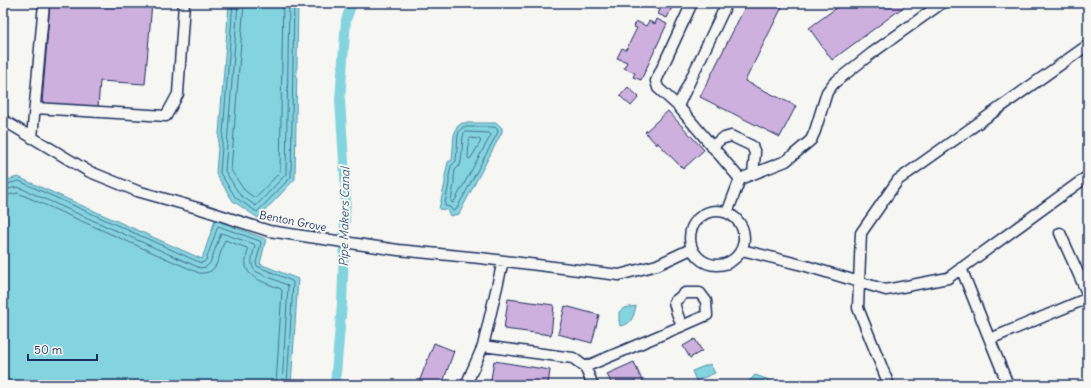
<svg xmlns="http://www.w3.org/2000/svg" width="1091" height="388" font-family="Delius,sans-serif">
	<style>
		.water { fill: #84d4df; stroke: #5a92ab }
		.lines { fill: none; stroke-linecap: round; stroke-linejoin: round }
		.shore { stroke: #457192; stroke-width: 1 }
		.canal { stroke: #84d4df; stroke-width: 10 }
		.building { fill: #cdb0dd; stroke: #1b2f5e }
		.minor-casing { stroke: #1b2f5e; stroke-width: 13 }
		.minor { stroke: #f6f6f2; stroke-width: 10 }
		.labels { text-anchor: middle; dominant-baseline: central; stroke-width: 4; stroke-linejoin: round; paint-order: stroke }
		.street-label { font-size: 11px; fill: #1b2f5e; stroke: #f6f6f2 }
		.water-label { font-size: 12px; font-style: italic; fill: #35587e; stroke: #f6f6f2 }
	</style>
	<rect width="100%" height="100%" fill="#f6f6f2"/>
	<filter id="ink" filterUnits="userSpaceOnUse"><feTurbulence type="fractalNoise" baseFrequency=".025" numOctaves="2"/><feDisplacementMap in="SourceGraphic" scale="8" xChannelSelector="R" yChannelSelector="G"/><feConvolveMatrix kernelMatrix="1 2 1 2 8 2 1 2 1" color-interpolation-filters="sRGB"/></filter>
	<g filter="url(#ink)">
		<path class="water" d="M229 3H298L295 179 258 218 233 201 216 174Z
			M462 123H497L502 128V132L459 214 450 216 447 210 439 209 445 183V176L448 162 452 160 454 135 457 127Z
			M18 177 202 259 215 220 266 239 260 264 298 279 291 385H3V181Z
			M636 306C634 315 632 325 620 326L619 321V312L624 308Z
			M710 364 715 373 696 381 692 371Z
			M755 375 767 379 776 385H745Z"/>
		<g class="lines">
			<path class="shore" d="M233 3 220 173 236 198 257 212 291 177 294 3
				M238 3 225 171 240 195 256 206 286 174 289 3
				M244 3 231 170 244 190 255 198 280 172 283 3
				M464 127H495L497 129 498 132 456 210 453 211 450 207 445 206V204L449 183V176L451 166 456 161 458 135 460 130Z
				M466 132 489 133 491 135 454 202 452 203 451 201 454 184V177L455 170 460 165 461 162 463 137 464 133Z
				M471 138 479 139 481 141 471 158 469 159 468 157 469 140Z
				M3 185 19 181 201 263 204 262 206 260 218 226 260 241 261 243 256 263 257 266 292 281 293 283 287 385
				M3 190 18 187 200 268 206 267 210 263 221 233 254 244 255 246C253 255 248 266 257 272L287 285 288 286 282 385
				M3 196 18 193 199 273C220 275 218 254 225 240L247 248 248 250C247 255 245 260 246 265 247 279 270 284 281 289L282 290 276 385"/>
			<path class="canal" d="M335 385 342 304 346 192 340 100 346 20 352 3"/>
		</g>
		<path class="building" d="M50 3H152L145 84 100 81 98 108 42 104Z
			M651 3H674L667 18 658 14 660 10 650 6Z
			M747 3H784L745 81 796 106 780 137 700 97Z
			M843 3H909L832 60 809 28Z
			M657 19 667 24 641 80 633 77 635 73 624 68 627 62 617 58 622 48 626 50 637 28 634 27 636 21 646 26 649 21 655 24Z
			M628 87 639 97 631 106 620 96Z
			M668 111 704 150 683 169 657 142V145L645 132Z
			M508 299 554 305 551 335 504 329Z
			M565 306 599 315 592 343 558 334Z
			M695 339 702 351 690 358 683 346Z
			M434 343 454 351 442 385H427L419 382Z
			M494 361 550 370 548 385H490Z
			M634 362 644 385H612L607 374Z"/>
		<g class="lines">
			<g class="minor-casing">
				<path id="minor" d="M692 3 656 81 658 88 678 106 740 179
					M678 106 727 3
					M35 108 166 116 178 94 184 3
					M3 120 88 171 137 191 201 209 269 231 398 250 480 258 619 275 657 265 691 249
					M32 138 44 3
					M712 147 721 139 731 136 752 146 755 153 753 174
					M690 238a27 27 0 1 1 54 0a27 27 0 1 1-54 0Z
					M727 213 740 179 786 161 811 140 815 131 827 92 834 83 872 53 942 3
					M1060 233 1088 295
					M742 250 806 266 886 290 948 278 1088 176
					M961 268 1008 385
					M990 339 1088 298
					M483 346 573 358 585 367 593 385
					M585 367 682 326 707 315 706 301 700 293H685L674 302 677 313 682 326
					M466 385 483 346 503 261
					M889 385 858 308 861 233 898 180 1088 45"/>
			</g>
			<use href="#minor" class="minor"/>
		</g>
	</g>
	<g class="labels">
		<g class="street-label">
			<text transform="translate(293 221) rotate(11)">Benton Grove</text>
		</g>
		<g class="water-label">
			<text transform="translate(344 217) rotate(-89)">Pipe Makers Canal</text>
		</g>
	</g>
	<rect width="1091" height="388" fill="none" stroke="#f6f6f2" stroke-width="16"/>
	<rect x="8" y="8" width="1075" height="372" fill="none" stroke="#1b2f5e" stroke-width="1.5" filter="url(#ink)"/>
	<path d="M28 354v6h69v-6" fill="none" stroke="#1b2f5e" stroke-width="2"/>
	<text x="34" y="354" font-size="12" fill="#1b2f5e" stroke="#f6f6f2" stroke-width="3" paint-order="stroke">50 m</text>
</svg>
